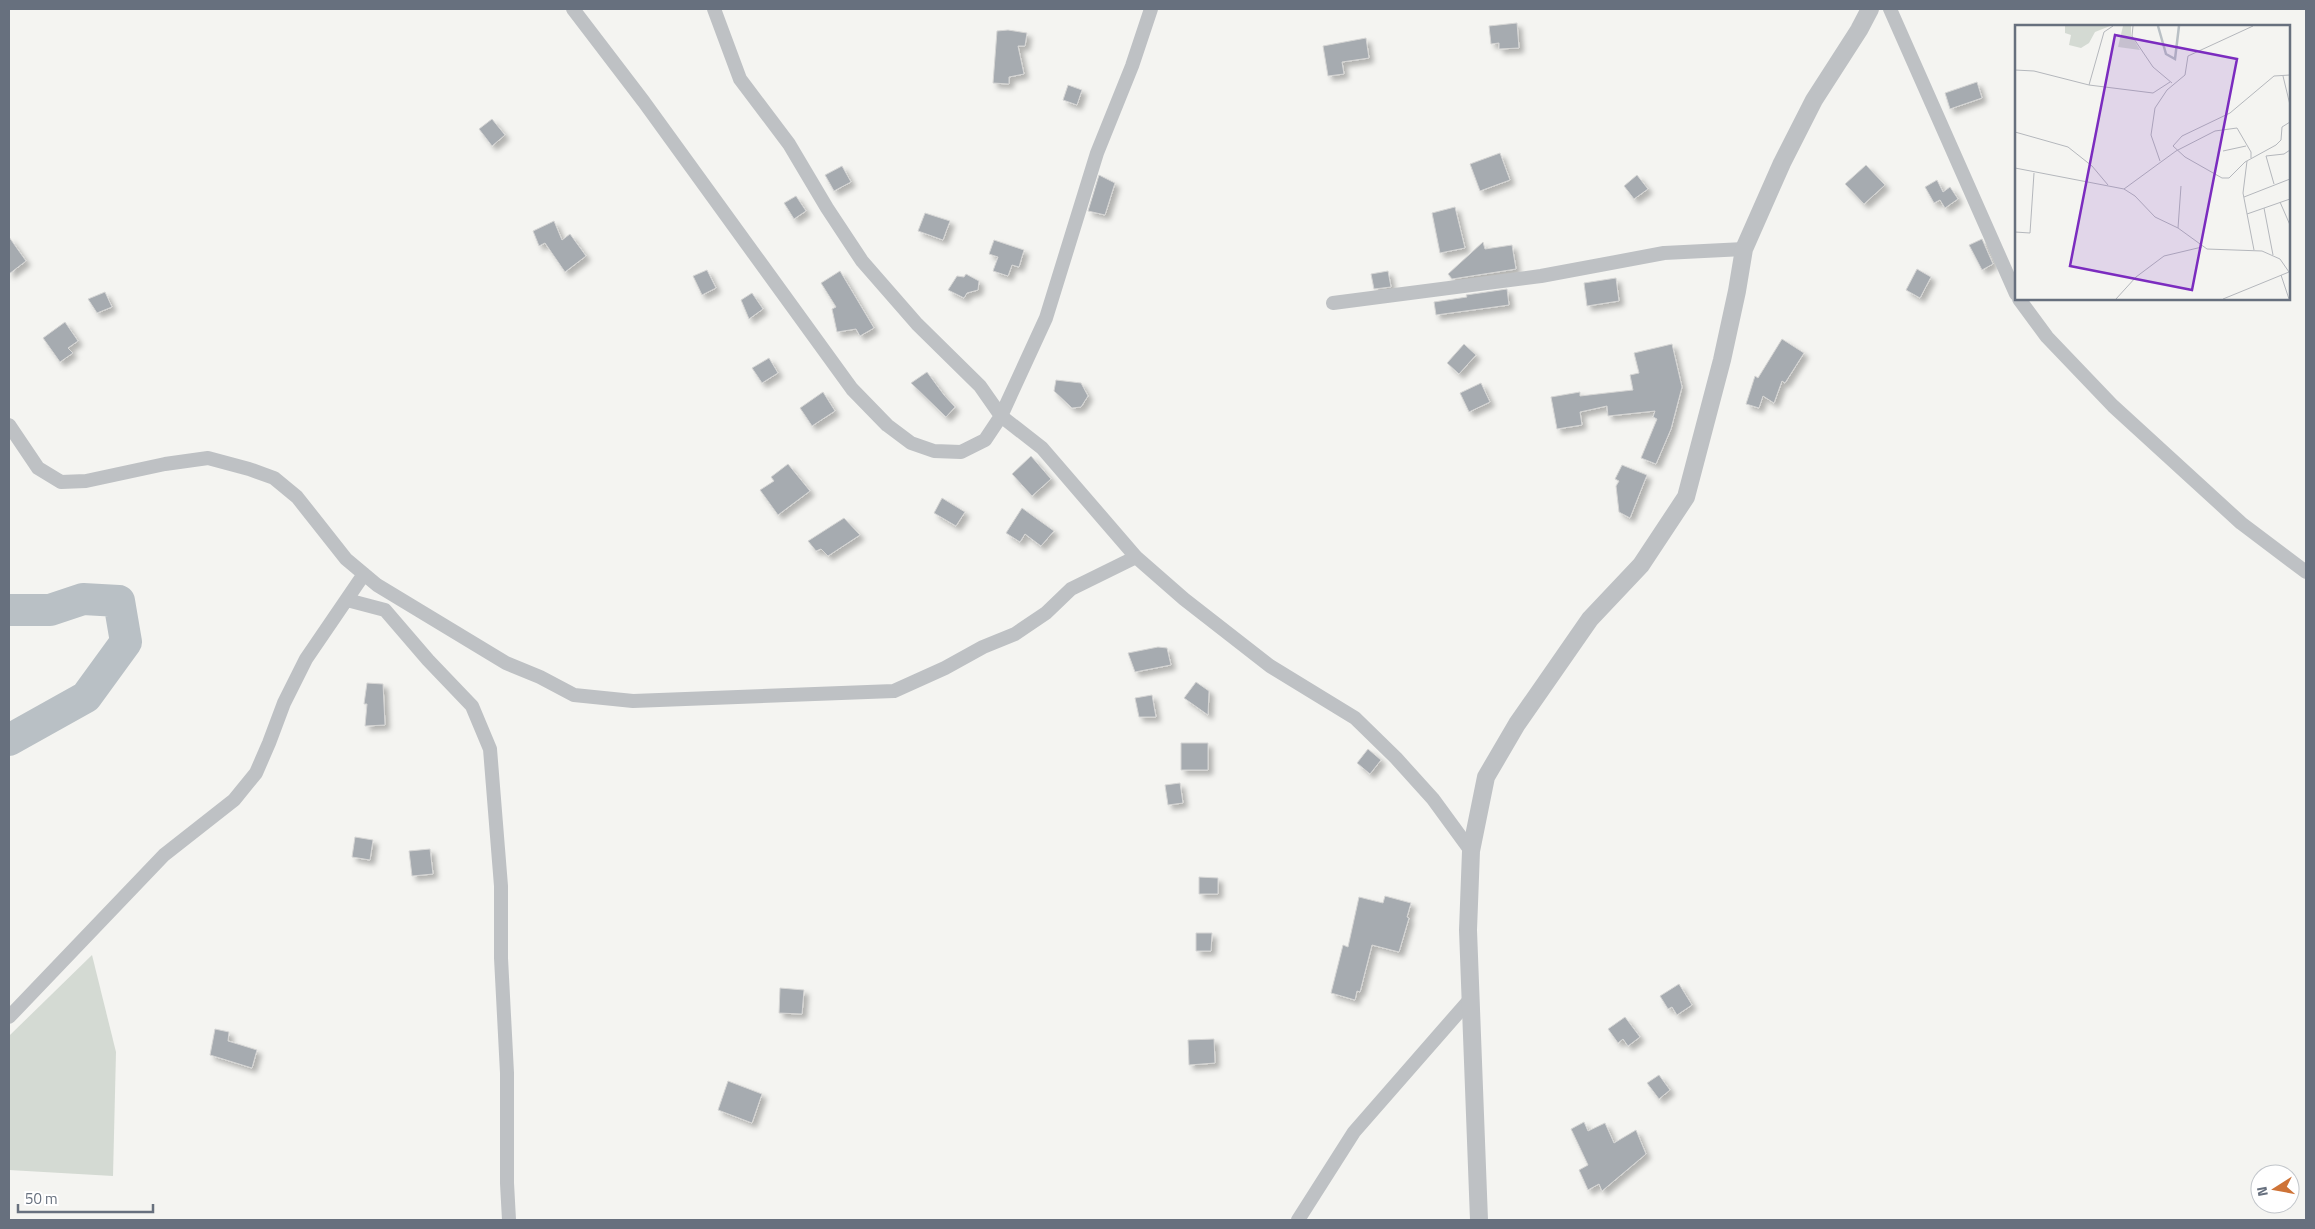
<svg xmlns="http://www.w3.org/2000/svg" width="2315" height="1229" font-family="'Titillium Web',sans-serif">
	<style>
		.green { fill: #d4dad3 }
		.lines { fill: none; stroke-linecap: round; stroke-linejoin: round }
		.river { stroke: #b9c0c5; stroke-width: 32 }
		.building { fill: #a6abb0; stroke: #d5d5d4; filter: url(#shadow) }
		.minor { stroke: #bec1c4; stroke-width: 14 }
		.tertiary { stroke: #bec1c4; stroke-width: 18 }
		.inset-river { fill: none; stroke: #b9c0c5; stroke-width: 2.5 }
		.inset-road { fill: none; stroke: #b4b7bc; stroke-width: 1 }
		.view { fill: #7b2cbf; fill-opacity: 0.15; stroke: #7b2cbf; stroke-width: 2.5 }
		.inset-edge { fill: none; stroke: #67707e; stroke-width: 2.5 }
	</style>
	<defs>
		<filter id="shadow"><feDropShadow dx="4.5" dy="4.5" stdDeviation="2.5" flood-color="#0004"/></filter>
	</defs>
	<rect width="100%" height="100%" fill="#f4f4f1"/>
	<path class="green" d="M92 955 116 1052 113 1176 9 1170V1036Z"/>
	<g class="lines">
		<path class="river" d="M9 610H50L83 599 119 601 126 642 86 697 9 740"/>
	</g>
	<path class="building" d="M1517 23 1519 48 1499 49V43L1491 44 1489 26Z
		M1008 30 1027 33 1025 46H1018L1024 74 1009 77V84L993 83 997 31Z
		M1366 38 1369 58 1342 62 1344 74 1328 76 1323 46Z
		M1977 82 1982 98 1950 109 1945 93Z
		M1068 85 1082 90 1077 105 1063 100Z
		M492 119 505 135 492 146 479 129Z
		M1500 153 1510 180 1480 191 1470 164Z
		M1866 165 1885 185 1864 204 1845 184Z
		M842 166 851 182 834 191 825 175Z
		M1099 175 1115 183 1105 215 1088 211Z
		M1637 175 1648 189 1634 199 1624 186Z
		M1937 180 1943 192 1950 187 1958 199 1945 208 1940 200 1934 203 1925 187Z
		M796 196 806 211 794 219 784 203Z
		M1455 207 1465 248 1440 253 1432 213Z
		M925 213 950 221 943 240 918 231Z
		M554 221 562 240 570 234 586 256 565 272 545 243 539 246 533 231Z
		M9 237 26 261 9 274Z
		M1982 239 1993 264 1982 270 1969 245Z
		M994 240 1024 250 1019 267 1012 265 1008 276 993 271 998 257 989 254Z
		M1483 242 1485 249 1512 245 1516 269 1452 279 1448 274Z
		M1917 269 1931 277 1920 298 1906 290Z
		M707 270 716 288 702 295 693 276Z
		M840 271 874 328 860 336 856 329 837 332 832 309 836 307 821 283Z
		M1388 271 1391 287 1374 289 1371 274Z
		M966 274 979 281 978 290 967 293 964 298 948 290 957 276 964 277Z
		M1616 278 1619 301 1587 306 1584 283Z
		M1507 289 1509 305 1436 315 1434 302 1467 297 1466 295Z
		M105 292 112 307 97 313 88 299Z
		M752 293 763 309 749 319 741 300Z
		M65 322 78 341 68 348 73 353 60 362 43 338Z
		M1782 339 1804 353 1785 383 1782 381 1774 403 1763 396 1759 408 1746 404 1755 376 1758 378Z
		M1464 344 1476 355 1459 374 1447 363Z
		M1672 344 1682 387 1671 429 1656 464 1641 458 1657 419 1653 417 1655 411 1608 416 1607 406 1580 412 1582 425 1557 429 1551 397 1580 392V396L1633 390 1630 375 1639 373 1634 353Z
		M769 358 778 373 762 383 752 368Z
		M927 372 944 395 955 407 946 417 911 383Z
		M1056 380 1081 383 1088 396 1081 407 1072 408 1054 391Z
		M1481 383 1490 402 1469 412 1460 393Z
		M823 392 835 411 812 426 800 408Z
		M1031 456 1051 479 1032 496 1012 474Z
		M788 464 810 491 778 515 760 490 774 481 771 477Z
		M1622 465 1647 475 1630 518 1619 512 1616 486 1619 481 1615 479Z
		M942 498 965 512 956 526 934 513Z
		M1022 508 1054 531 1041 546 1025 534 1020 542 1006 533Z
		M844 518 860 535 828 556 821 549 816 551 808 541Z
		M1158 647 1167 648 1171 665 1135 672 1128 653Z
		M1196 682 1209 691 1208 715 1184 698Z
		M367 683 383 684 385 725 365 726 367 704H364Z
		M1152 695 1156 717H1139L1135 698Z
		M1181 743H1208V770H1181Z
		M1368 749 1381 760 1370 774 1357 763Z
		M1180 783 1183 803 1168 805 1165 785Z
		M355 837 373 840 370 860 352 857Z
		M430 849 433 874 412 876 409 851Z
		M1199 877 1218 878V894H1199Z
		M1385 896 1411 903 1407 917 1409 918 1399 952 1372 945 1360 992 1357 991 1355 1000 1331 993 1343 945 1348 947 1359 897 1383 903Z
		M1196 933H1212L1211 951H1196Z
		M1679 984 1692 1005 1677 1015 1672 1007 1668 1009 1660 996Z
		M780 988 804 990 802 1014 779 1013Z
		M1625 1017 1640 1037 1628 1046 1623 1039 1618 1043 1608 1029Z
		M215 1029 229 1032 228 1041 257 1050 252 1068 210 1055Z
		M1214 1039 1215 1063 1189 1065 1188 1040Z
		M1659 1075 1670 1090 1659 1099 1647 1083Z
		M728 1081 762 1094 752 1123 718 1110Z
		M1584 1122 1588 1131 1605 1123 1614 1143 1636 1130 1646 1154 1602 1191 1599 1184 1588 1190 1579 1170 1588 1165 1571 1129Z"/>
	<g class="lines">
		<path class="minor" d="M573 9 644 102 852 389 887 425 911 443 934 451 961 452 985 440 1001 416 1046 318 1097 153 1132 66 1151 9
			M714 9 740 79 789 144 827 208 862 261 917 324 980 386 1001 416 1042 448 1136 557 1184 599 1270 666 1355 718 1396 758 1433 799 1471 851
			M1890 9 2016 294
			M2019 299 2047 337 2113 406 2241 523 2306 572
			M1333 303 1541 276 1664 253 1744 249
			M9 425 38 468 61 482 86 481 165 464 208 458 249 469 274 478 297 497 346 559 377 585 506 663 540 677 574 695 633 701 894 691 945 668 983 647 1015 634 1046 613 1071 589 1136 557
			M347 600 385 610 428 660 472 706 490 749 501 886V958L507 1073V1183L509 1220
			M9 1017 164 855 234 800 256 773 269 743 284 703 306 659 364 574
			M1298 1220 1354 1132 1472 997"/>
		<path class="tertiary" d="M1479 1220 1468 930 1471 851 1486 777 1517 724 1590 619 1641 565 1686 497 1722 360 1737 291 1744 249 1782 163 1814 100 1859 30 1870 9"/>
	</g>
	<g transform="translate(2015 25)">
		<rect width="275" height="275" fill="#f4f4f1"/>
		<path d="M50 1H95L80 7 74 18 66 23 54 20 56 10 50 8ZM108 1H116V10L125 25 103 22Z" fill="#d4dad3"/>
		<path class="inset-river" d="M143 1 151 29 160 34 164 1"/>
		<path class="inset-road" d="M118 1 117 11 138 42 157 58M0 45 19 46 74 60 138 68 155 57M275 50 259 51 215 88 167 111 158 121 170 132 207 153H214L230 137 261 120 266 115 267 102 275 97M268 51 275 80M74 60 89 7 98 1M0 107 53 122 77 141 93 160M208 126 231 121M145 136 136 110 140 83 152 65 170 50 173 31 238 1M232 136 228 168 239 225M0 143 109 164 120 171 140 192 163 203 192 224 247 226 265 234 274 247M259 159 251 131 269 129 275 125M109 164 161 126 200 106 222 103 236 127V133M229 172 275 154M265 177 275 200M249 183 258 230M232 189 275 174M163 203 166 161M0 207 15 208 19 148M266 250 274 274M101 274 121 252 149 231 187 222M208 274 274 247"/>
		<path class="view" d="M100 10 222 34 177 265 55 241Z"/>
		<rect width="275" height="275" class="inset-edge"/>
	</g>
	<rect width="2315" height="1229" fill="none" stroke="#67707e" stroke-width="20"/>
	<g transform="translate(2275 1189) rotate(259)"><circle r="24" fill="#ffffff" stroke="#c2c6cb"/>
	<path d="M0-4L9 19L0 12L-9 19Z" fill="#ce7337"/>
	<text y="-8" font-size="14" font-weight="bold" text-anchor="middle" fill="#67707e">N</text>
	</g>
	<path d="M18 1204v8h135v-8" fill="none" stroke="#67707e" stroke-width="2.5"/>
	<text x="25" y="1204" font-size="15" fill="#67707e" stroke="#ffffff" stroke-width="4" paint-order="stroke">50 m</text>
</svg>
